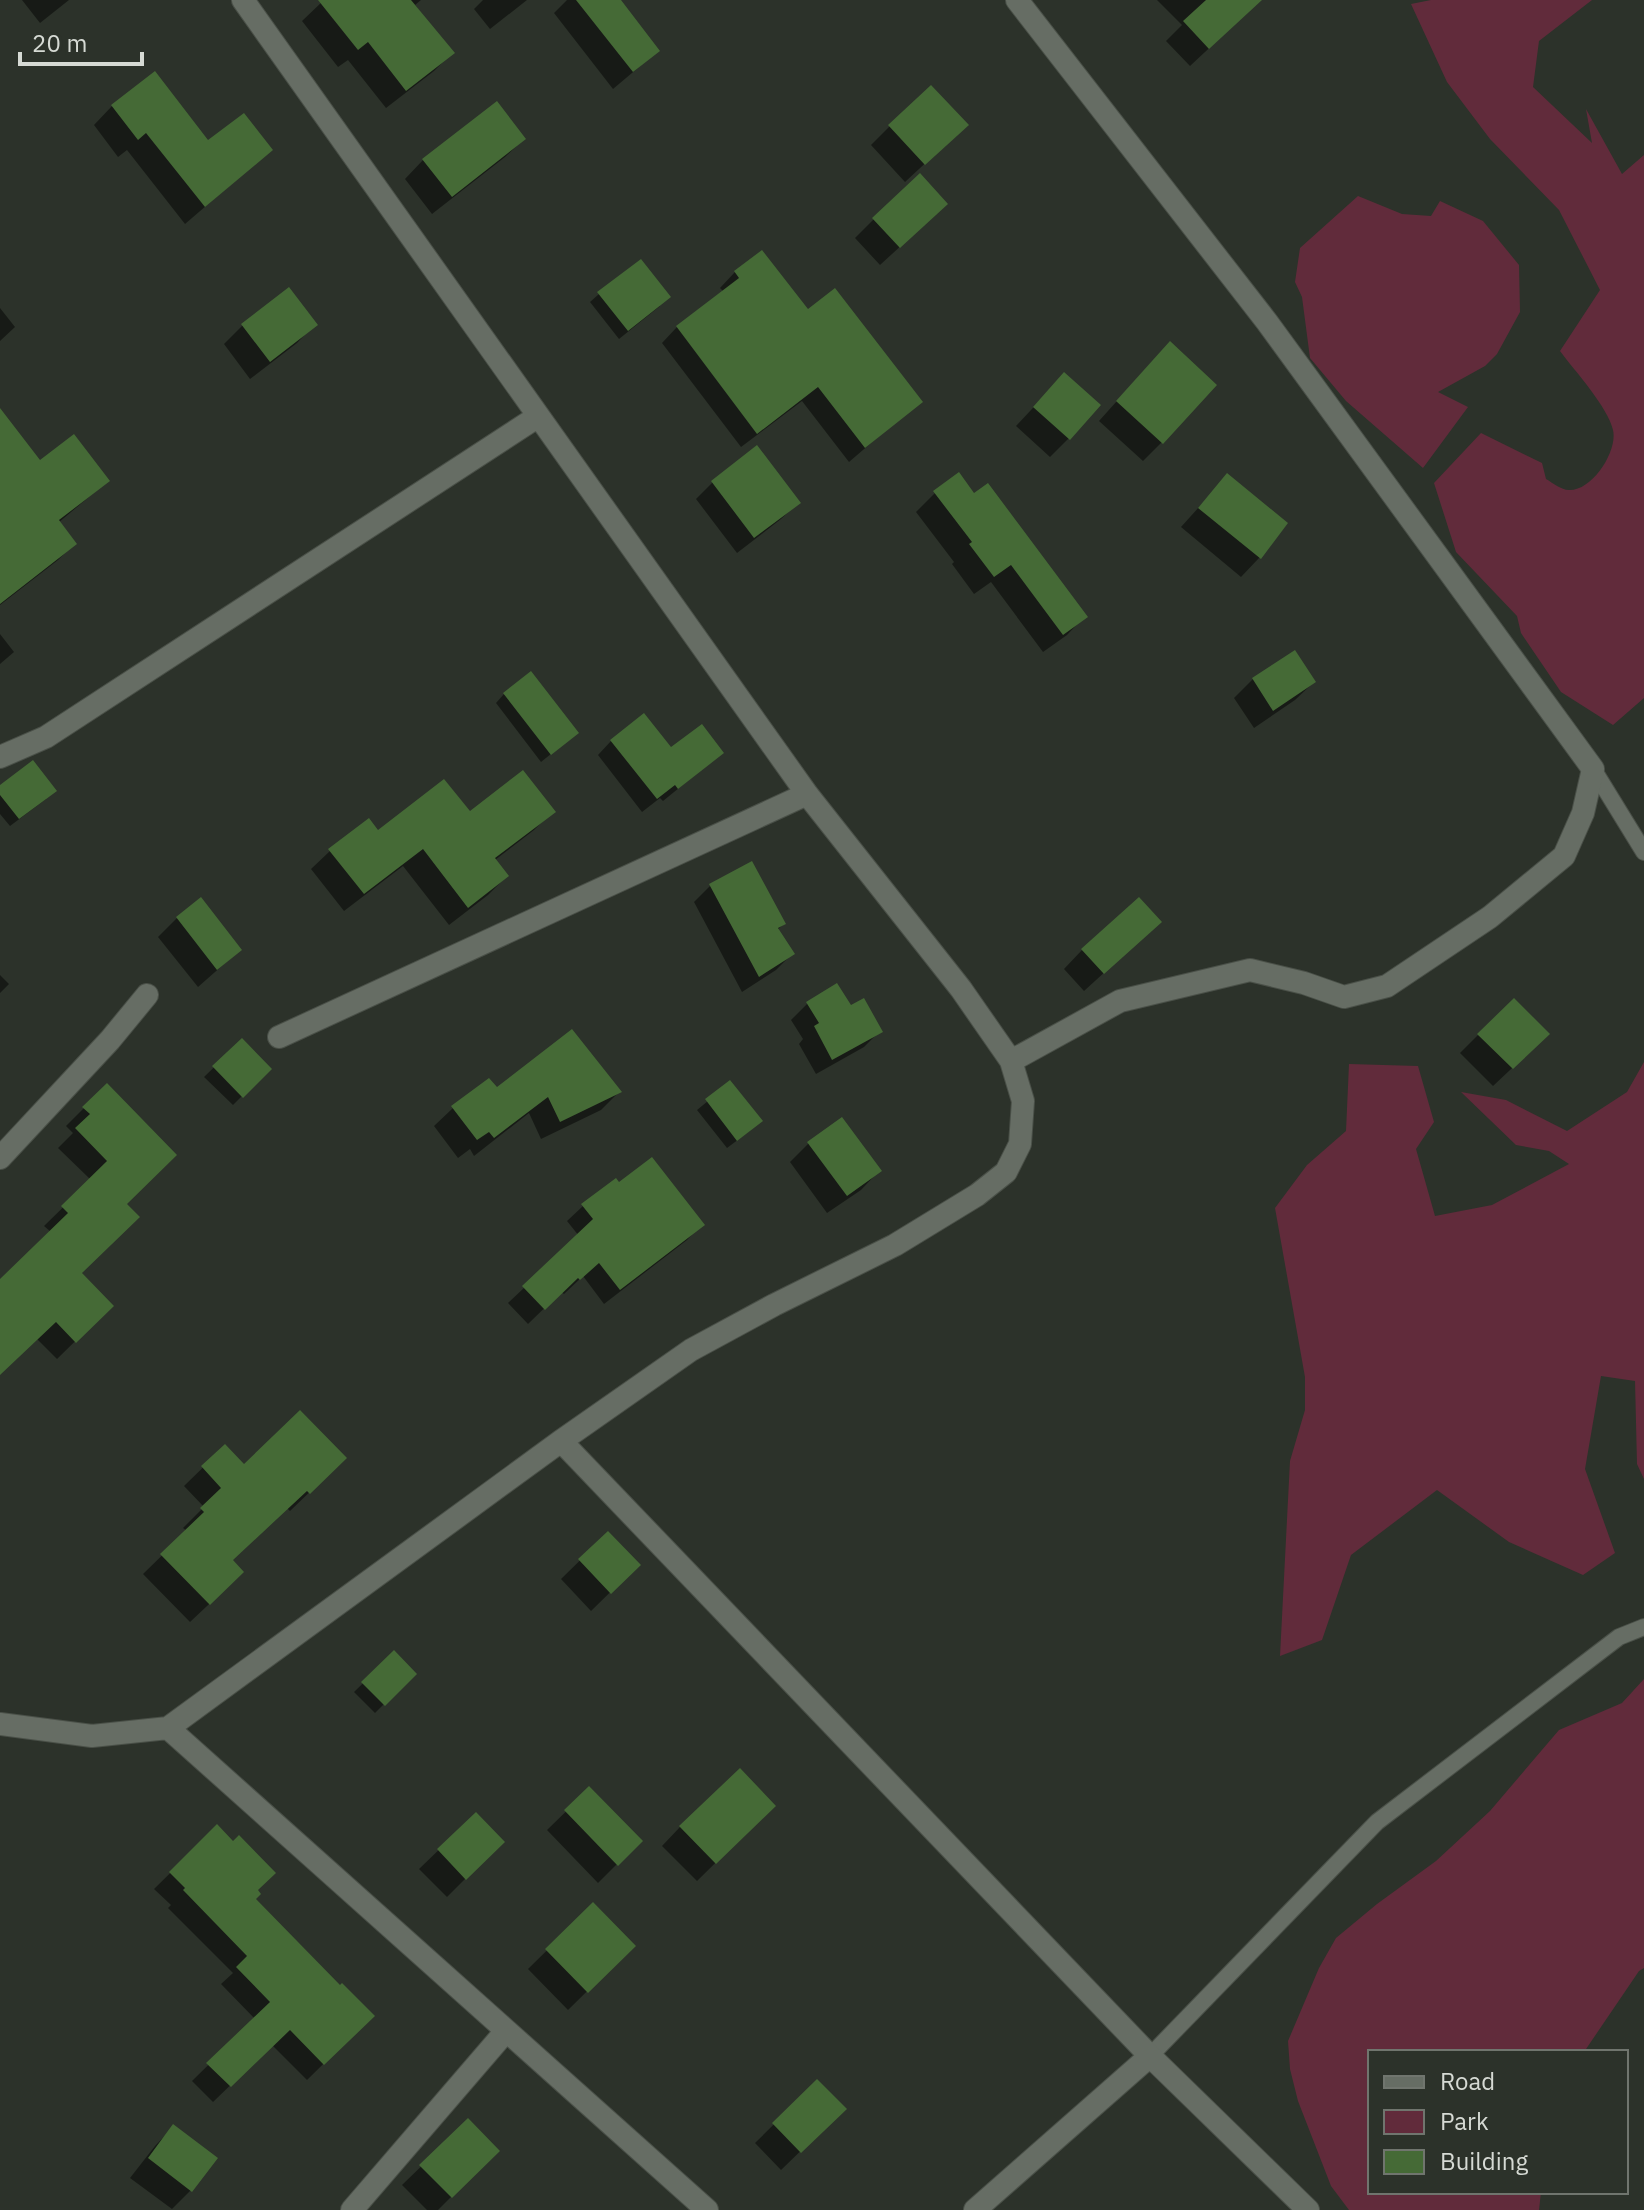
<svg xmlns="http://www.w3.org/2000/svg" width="1644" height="2210" font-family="'IBM Plex Sans',sans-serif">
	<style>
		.green { fill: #612b3b }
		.shadow { fill: #0007 }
		.building { fill: #456a36 }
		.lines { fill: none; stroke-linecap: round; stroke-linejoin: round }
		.service-casing { stroke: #4a5048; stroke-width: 18 }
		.minor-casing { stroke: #4a5048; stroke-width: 24 }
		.service { stroke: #666d64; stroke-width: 16 }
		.minor { stroke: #666d64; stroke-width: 22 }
	</style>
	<rect width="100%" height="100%" fill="#2c322a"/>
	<path class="green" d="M1431 0H1592L1539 41 1533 87 1592 143 1586 109 1622 174 1644 155V698L1613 725 1561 692 1521 633 1517 616 1456 552 1434 483 1481 433 1542 463 1546 479C1553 483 1561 490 1569 490 1592 491 1618 451 1613 430 1608 407 1574 370 1560 351L1600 290 1559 210 1490 139 1447 82 1411 4Z
		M1358 196 1402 214 1431 216 1440 201 1483 221 1519 265 1520 312 1497 354 1485 366 1438 392 1468 407 1423 468 1346 401 1310 358 1302 297 1295 282 1300 248Z
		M1644 1062V1479L1637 1464 1635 1381 1601 1376 1585 1469 1615 1553 1583 1575 1509 1542 1437 1490 1351 1555 1322 1640 1280 1656 1290 1461 1305 1410V1377L1275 1208 1307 1165 1346 1131 1349 1064 1418 1066 1434 1122 1416 1149 1435 1216 1492 1205 1569 1164 1549 1151 1516 1145 1461 1092 1506 1100 1567 1131 1627 1092Z
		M1644 1679V1968L1639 1971 1584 2052H1370V2192H1541L1539 2210H1349L1331 2186 1298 2101 1290 2069 1288 2041 1319 1968 1336 1938 1377 1904 1436 1861 1490 1811 1559 1730 1622 1703Z"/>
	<path class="shadow" d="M22 0H69L40 23Z
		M324 0H421L415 5 452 53 434 71 386 108 348 60 338 67 302 21Z
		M483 0H527L490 29 474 9Z
		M567 0H618L658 51 613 89 554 13Z
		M1157 0H1248L1235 24 1190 66 1166 41 1182 25Z
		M112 106 208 143 271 150 185 224 127 150 118 157 94 125Z
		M890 126 947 143 905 182 871 145Z
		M524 139 505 157 432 214 405 179 423 160Z
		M874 219 927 222 880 265 855 238Z
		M735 272 807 312 920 401 849 462 802 401 741 447 662 343 677 327 724 292 720 288Z
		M599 294 660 306 619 339 590 302Z
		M0 308 15 327 0 341Z
		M315 324 297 343 250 379 224 344 242 326Z
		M1151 363 1162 442 1143 461 1099 421Z
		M1046 394 1069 438 1050 457 1016 426Z
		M0 412 40 462 108 481 58 523 74 544 58 560 0 605Z
		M1227 476 1286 523 1259 558 1241 577 1181 527Z
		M713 482 798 503 781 519 737 553 696 499Z
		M935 493 974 496 1085 616 1067 635 1043 652 991 582 974 594 952 564 954 562 916 512Z
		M0 634 14 652 0 664Z
		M1253 679 1314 682 1295 700 1254 728 1234 698Z
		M504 694 577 733 541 762 496 703Z
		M611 741 671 750 722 753 663 801 660 798 642 812 598 755Z
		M0 788 46 799 10 826 0 814Z
		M553 811 534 830 495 860 507 876 488 895 449 925 403 866 344 911 311 869 330 851 377 833 470 814Z
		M710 886 784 924 777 930 793 953 776 970 742 992 694 902Z
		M177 918 240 950 198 987 158 937Z
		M1140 940 1084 991 1064 969 1082 950Z
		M0 975 9 984 0 993Z
		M837 986 850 1008 880 1031 864 1047 816 1074 799 1044 803 1039 791 1020 807 1004Z
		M1478 1035 1528 1053 1493 1086 1460 1053Z
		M242 1040 269 1069 233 1105 204 1077Z
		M730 1083 751 1130 727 1148 697 1110Z
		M107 1085 124 1204 79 1273 111 1306 57 1359 36 1338 0 1373V1282L51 1232 44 1226 91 1180 58 1148 73 1133 66 1126Z
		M496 1090 619 1092 601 1110 541 1139 529 1113 474 1156 470 1149 458 1158 434 1126 453 1108Z
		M809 1143 879 1171 861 1190 827 1213 790 1162Z
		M583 1206 702 1224 687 1240 604 1304 583 1276 564 1294 561 1292 528 1324 508 1303 579 1236 567 1221Z
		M224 1447 244 1467 345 1458 290 1511 287 1508 230 1561 223 1591 190 1622 143 1574 187 1531 183 1528 204 1507 184 1486Z
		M608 1533 638 1565 591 1611 561 1579Z
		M394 1653 414 1674 375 1713 354 1692Z
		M589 1789 640 1841 598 1883 547 1830Z
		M773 1806 697 1881 662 1846 680 1827Z
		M476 1814 502 1842 447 1897 419 1869Z
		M217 1827 256 1891 253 1899 340 1987 372 2016 307 2080 272 2045 213 2102 192 2081 255 2019 221 1984 233 1973 168 1908 171 1905 154 1889Z
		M593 1905 633 1946 568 2010 528 1969Z
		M817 2082 844 2109 781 2170 755 2143Z
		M468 2121 497 2151 438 2210H427L402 2185Z
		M173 2127 191 2190 172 2209 130 2178 155 2146Z"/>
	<path class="building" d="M318 0H411L455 53 406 91 368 42 358 50Z
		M576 0H621L660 51 633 72Z
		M1206 0H1262L1209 49 1183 21Z
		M155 71 208 140 244 113 273 150 205 207 146 133 138 140 111 105Z
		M931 85 969 125 925 165 888 125Z
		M497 101 526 139 452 197 422 159Z
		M920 173 948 204 900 248 872 218Z
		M762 250 808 309 835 288 923 402 865 448 818 387 757 434 676 326 739 278 734 271Z
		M641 259 671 297 628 331 597 292Z
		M289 287 318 325 270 362 241 324Z
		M1170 341 1217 385 1163 444 1116 401Z
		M1064 372 1101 405 1070 440 1033 407Z
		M0 408 40 460 74 434 110 481 59 520 77 544 0 604Z
		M757 445 801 503 754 538 711 481Z
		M959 472 974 493 988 483 1088 617 1063 635 1011 565 994 577 969 544 972 542 933 491Z
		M1227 473 1288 523 1261 559 1198 508Z
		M1295 650 1316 682 1273 711 1252 678Z
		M531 671 579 733 551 755 503 693Z
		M644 713 671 747 702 724 724 753 678 789 675 785 657 799 610 740Z
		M33 760 57 791 19 819 0 795V785Z
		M523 770 556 812 495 858 509 876 468 908 423 849 364 894 328 849 369 818 378 830 444 779 470 811Z
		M752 861 786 924 778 928 795 954 759 977 709 884Z
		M201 897 242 950 217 970 176 917Z
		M1139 897 1162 922 1104 974 1081 949Z
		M837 983 851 1005 864 998 883 1032 832 1060 814 1026 819 1023 806 1002Z
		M1514 998 1550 1034 1513 1069 1477 1034Z
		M572 1029 622 1092 560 1122 548 1097 494 1138 489 1132 477 1140 451 1106 489 1078 497 1087Z
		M242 1038 272 1069 243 1098 212 1066Z
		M730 1080 763 1121 737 1141 705 1099Z
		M107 1083 177 1155 127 1204 140 1217 82 1273 114 1306 76 1343 56 1322 0 1375V1279L68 1213 61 1206 107 1161 75 1128 90 1114 82 1107Z
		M842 1117 882 1171 847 1196 807 1142Z
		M652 1157 705 1225 620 1290 599 1263 580 1280 578 1278 545 1310 522 1286 593 1219 581 1204 616 1178 619 1182Z
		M300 1410 347 1458 310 1494 307 1491 233 1560 244 1572 210 1605 160 1554 204 1512 200 1508 221 1488 201 1466 225 1444 244 1464Z
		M608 1531 641 1565 611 1594 578 1559Z
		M394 1650 417 1674 385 1706 361 1682Z
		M740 1768 776 1806 716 1864 679 1826Z
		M589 1786 643 1841 618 1866 564 1810Z
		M476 1812 505 1842 466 1880 437 1849Z
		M217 1824 233 1841 239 1835 276 1873 258 1890 261 1894 256 1899 340 1985 342 1983 375 2016 324 2065 290 2030 231 2087 206 2063 270 2002 236 1967 247 1956 183 1890 185 1888 169 1872Z
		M593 1902 636 1946 588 1993 545 1949Z
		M817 2079 847 2109 801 2153 772 2123Z
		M468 2118 500 2151 452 2198 419 2165Z
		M173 2124 218 2158 192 2192 148 2158Z"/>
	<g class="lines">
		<g class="service-casing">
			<path id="service" d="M1593 769 1644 852
				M1150 2056 1377 1822 1619 1637 1644 1627"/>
		</g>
		<g class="minor-casing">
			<path id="minor" d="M0 757 46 737 537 417
				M279 1037 807 794
				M1011 1061 1120 1001 1250 970 1304 983 1344 997 1387 986 1490 917 1564 856 1583 813 1593 769 1267 322 1017 0
				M0 1158 110 1040 147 995
				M561 1441 1150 2056 1308 2210
				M0 1724 92 1736 168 1728 561 1441 691 1350 774 1305 895 1245 977 1195 1006 1172 1020 1144 1023 1101 1011 1061 961 989 807 794 243 0
				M168 1728 707 2210
				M352 2210 506 2031
				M975 2210 1150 2056"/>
		</g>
		<use href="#service" class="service"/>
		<use href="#minor" class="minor"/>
	</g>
	<rect x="1368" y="2050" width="260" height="144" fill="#2c322a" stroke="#70756e" stroke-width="2"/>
	<rect x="1384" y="2076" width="40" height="12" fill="#666d64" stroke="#70756e" stroke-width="2"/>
	<text x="1440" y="2090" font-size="24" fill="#d6dad4">Road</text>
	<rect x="1384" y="2110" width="40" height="24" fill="#612b3b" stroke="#70756e" stroke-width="2"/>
	<text x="1440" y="2130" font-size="24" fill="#d6dad4">Park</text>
	<rect x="1384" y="2150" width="40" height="24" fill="#456a36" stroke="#70756e" stroke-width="2"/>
	<text x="1440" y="2170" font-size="24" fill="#d6dad4">Building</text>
	<path d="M20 52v12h122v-12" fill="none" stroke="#d6dad4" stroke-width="4"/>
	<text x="32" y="52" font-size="24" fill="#d6dad4" stroke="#2c322a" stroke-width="6" paint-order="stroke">20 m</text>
</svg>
